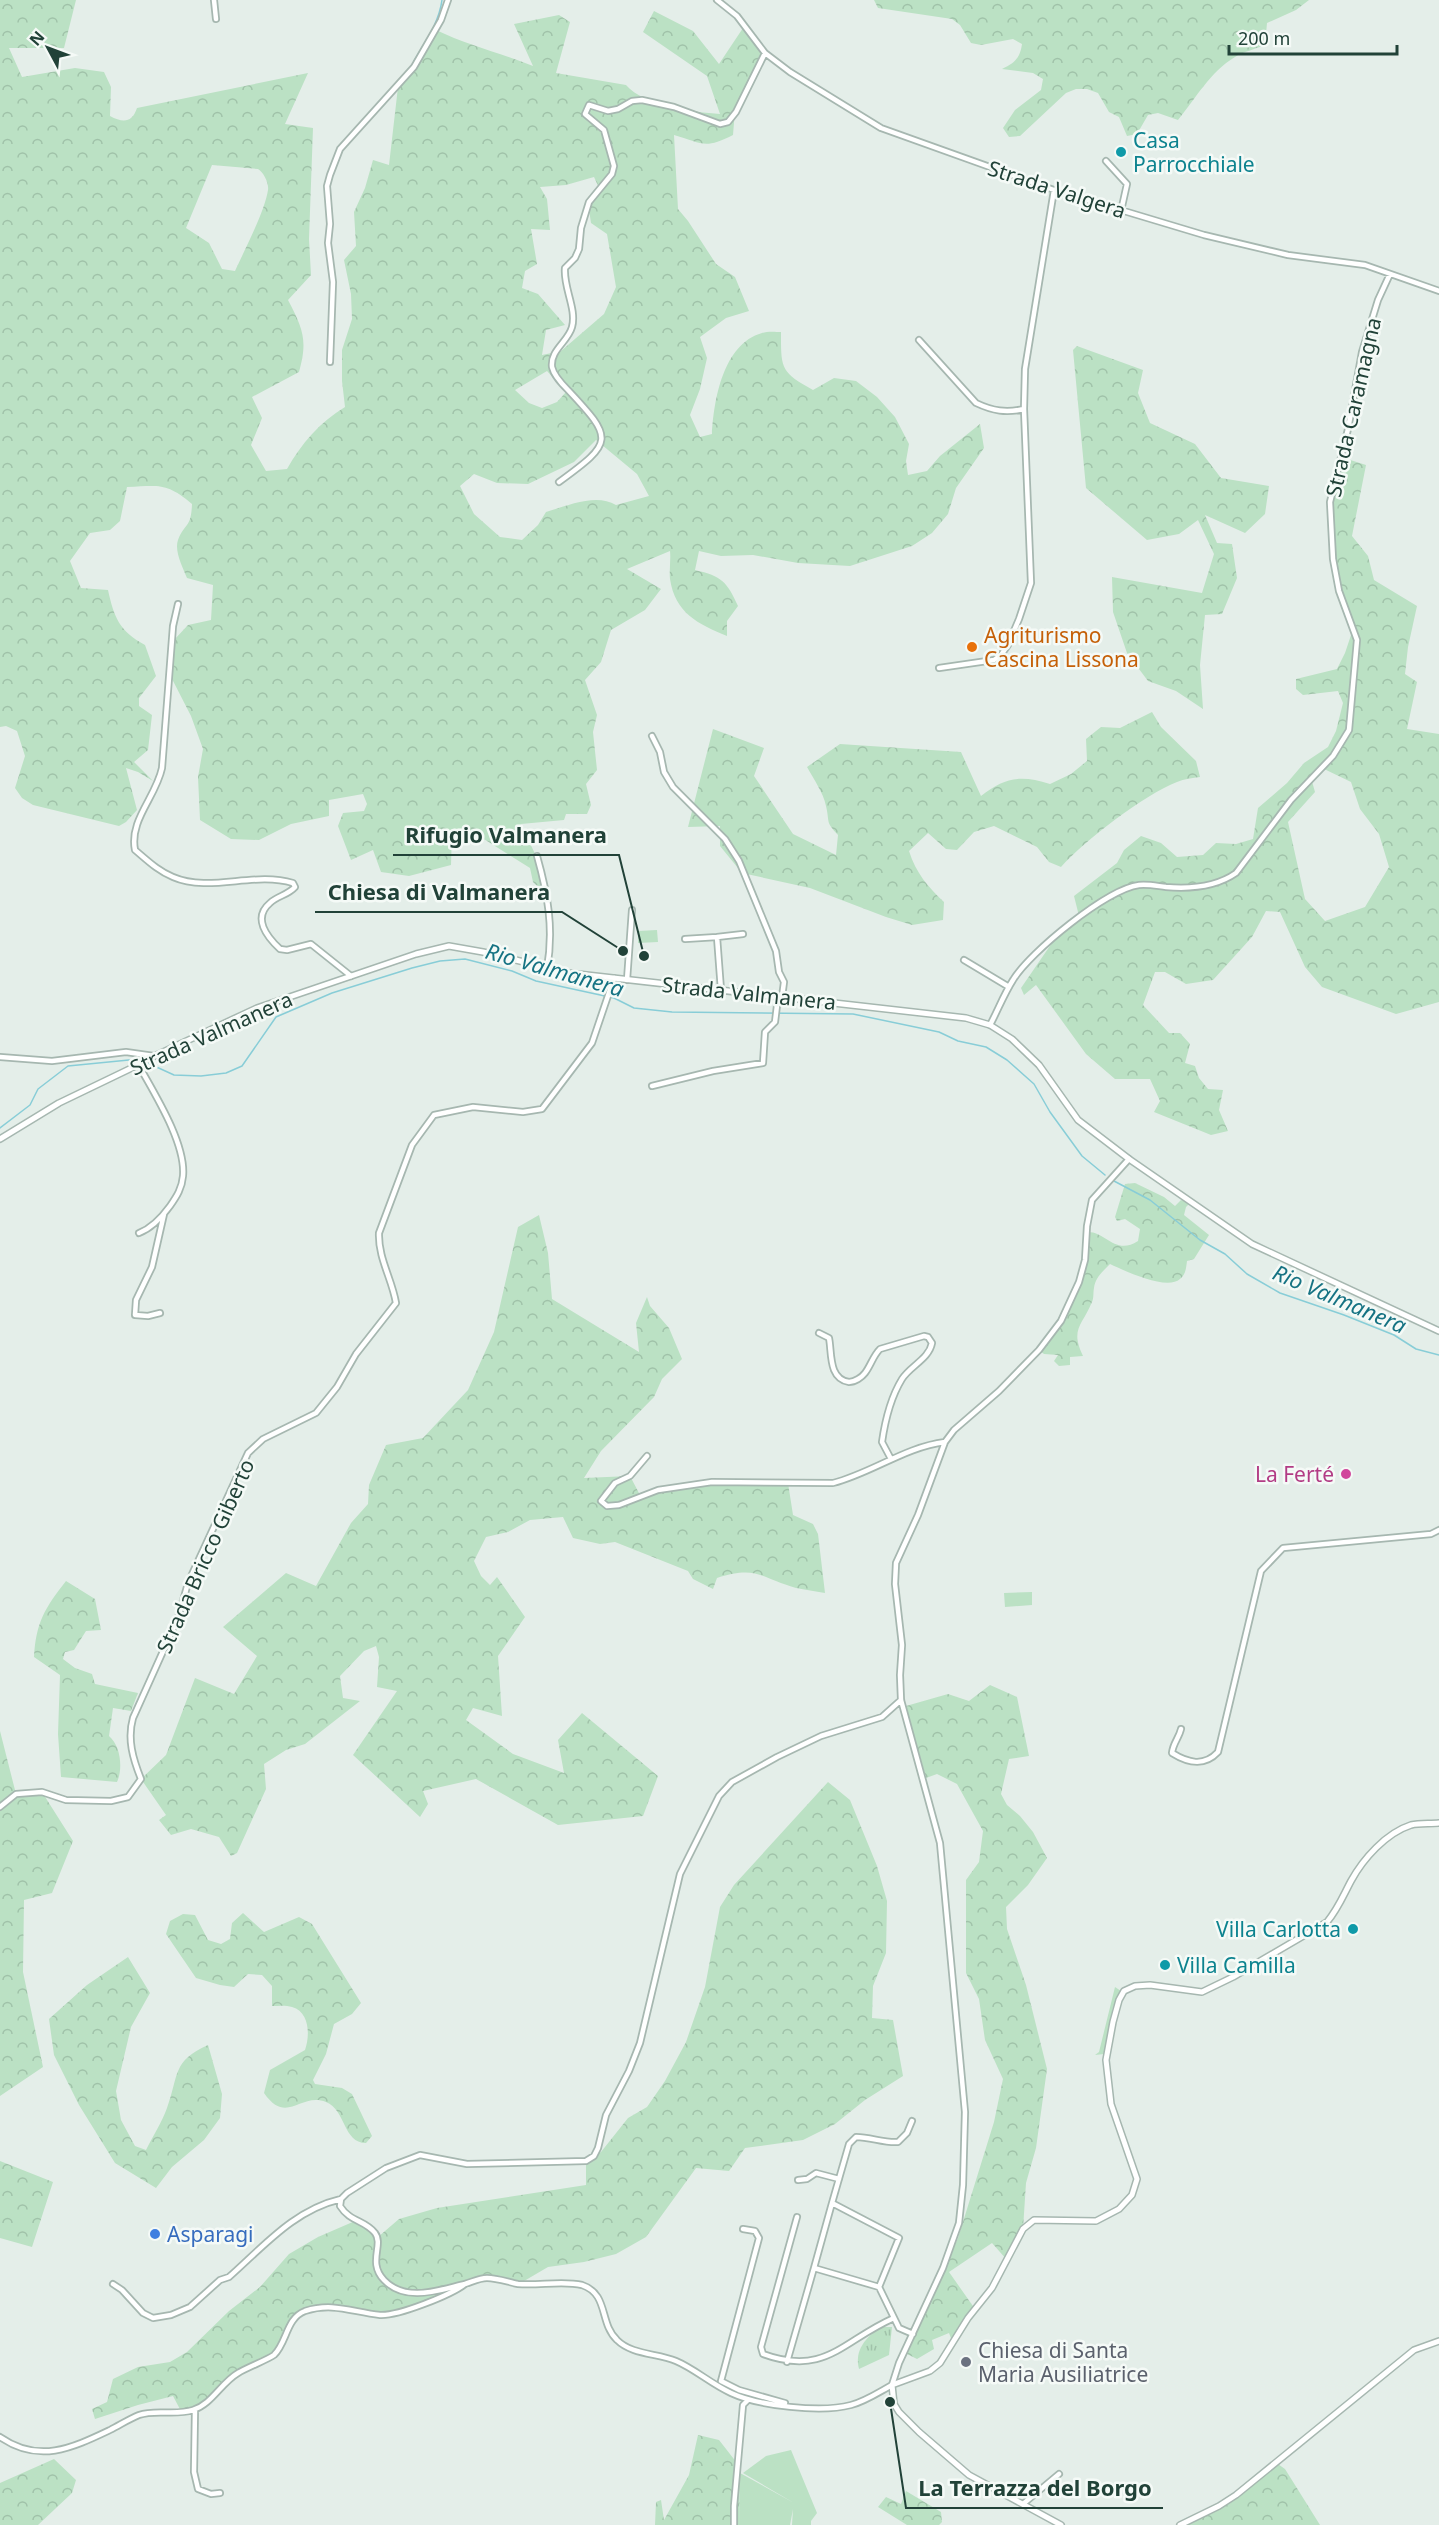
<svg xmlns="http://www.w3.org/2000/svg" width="1439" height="2525" font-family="'Noto Sans',sans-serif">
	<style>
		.grass { fill: #bbe1c4 }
		.forest { fill: url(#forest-crowns); fill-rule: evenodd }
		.park { fill: url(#park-tufts) }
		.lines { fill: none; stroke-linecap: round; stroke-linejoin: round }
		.stream { stroke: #88cdd7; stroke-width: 1.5 }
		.minor-casing { stroke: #a6b7b0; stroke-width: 8 }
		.tertiary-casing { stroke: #a6b7b0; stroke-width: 8 }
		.minor { stroke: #fff; stroke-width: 4.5 }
		.tertiary { stroke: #fff; stroke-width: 5 }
		.culture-dot { fill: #0f9aa8; stroke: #f5faf7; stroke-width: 2 }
		.food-dot { fill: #e8710a; stroke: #f5faf7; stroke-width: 2 }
		.hotel-dot { fill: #d1479c; stroke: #f5faf7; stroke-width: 2 }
		.shop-dot { fill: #3f7fe0; stroke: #f5faf7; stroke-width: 2 }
		.worship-dot { fill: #6b7280; stroke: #f5faf7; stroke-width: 2 }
		.labels { text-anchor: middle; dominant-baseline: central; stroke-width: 5; stroke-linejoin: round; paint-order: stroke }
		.culture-label { font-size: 21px; fill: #0d838f; stroke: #f5faf7; text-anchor: start }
		.street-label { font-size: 21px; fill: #214238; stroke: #f5faf7 }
		.food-label { font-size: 21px; fill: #c56008; stroke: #f5faf7; text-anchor: start }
		.hotel-label { font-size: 21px; fill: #b23c85; stroke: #f5faf7; text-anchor: end }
		.shop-label { font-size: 21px; fill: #366cbe; stroke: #f5faf7; text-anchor: start }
		.worship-label { font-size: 21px; fill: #5b616d; stroke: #f5faf7; text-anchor: start }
		.water-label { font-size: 22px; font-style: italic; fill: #167383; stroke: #f5faf7 }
		.leader { fill: none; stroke: #214238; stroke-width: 2 }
		.callout-dot { fill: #214238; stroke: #f5faf7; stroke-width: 2 }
		.callout-label { font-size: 22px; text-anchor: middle; font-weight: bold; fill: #214238; stroke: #f5faf7; stroke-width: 5; stroke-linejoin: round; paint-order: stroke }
	</style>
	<defs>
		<pattern id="forest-crowns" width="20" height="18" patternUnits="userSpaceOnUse" patternTransform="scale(1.5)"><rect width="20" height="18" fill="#bbe1c4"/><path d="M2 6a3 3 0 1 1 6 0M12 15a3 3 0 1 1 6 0" fill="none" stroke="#a0c2a9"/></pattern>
		<pattern id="park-tufts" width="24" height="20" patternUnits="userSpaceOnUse" patternTransform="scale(1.5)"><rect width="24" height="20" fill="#bbe1c4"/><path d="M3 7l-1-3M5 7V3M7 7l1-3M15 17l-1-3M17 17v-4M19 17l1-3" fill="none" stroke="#a0c2a9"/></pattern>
	</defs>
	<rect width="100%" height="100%" fill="#e4eee9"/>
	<path class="grass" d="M657 930 658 942 638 943V931Z
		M1032 1592V1605L1005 1607 1004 1593Z
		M1115 1987 1121 1991 1113 2007 1104 2054 1095 2055 1099 2052Z
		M791 2450 817 2513 811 2521V2525H792L793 2509 790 2525H739L740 2473 794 2503 743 2473 766 2456Z"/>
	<path class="forest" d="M0 0H76L64 48H9L22 77 75 68 104 72 111 87 110 116C123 123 132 123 137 108L308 73 285 124 313 128 309 239 311 275 288 300C303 329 308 340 299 372L252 397 262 418 251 445 266 471 287 469C301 444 320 422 345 407L342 381V350L352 319 351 294 344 260 356 246 354 212 365 188 373 160 389 165 398 87 436 30C467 45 501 53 533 66L514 24 559 15 570 22 556 73 626 85C644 106 693 112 720 114L707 76 643 32 654 11 693 31 719 64 743 28 762 54 735 110 733 135C704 150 702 143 674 135L678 209 688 221 716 264 735 277 749 311 726 318 700 337 707 358 700 389 690 415 700 437 712 434C714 400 723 344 762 333 768 331 776 332 781 332 781 368 780 372 813 390L834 378 856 381 877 397 895 417 909 444 906 461 908 475 927 471 940 456 980 424 984 448 956 488 948 514 932 533 912 546 850 566 798 563 753 555 721 556 699 551 695 570C722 576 727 582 738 606L727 621V636C698 624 675 613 670 579 669 570 671 560 670 551L627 569 661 589 645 610 611 630 601 662 585 680 597 715 593 732 597 770 586 784 591 805 587 814H566L564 820 521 824 536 856 546 895 533 882 530 868 479 836 452 832 451 865 409 876 381 872 373 850 351 860 338 826 343 813 364 811 367 804 363 794 329 800V816L291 824 259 840 231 839 200 820 198 777 203 749 191 716 170 675 174 640 188 625 211 620 213 585 187 578C183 568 174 551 178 540 185 522 191 529 192 504 166 482 159 486 127 487L120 521 110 530 90 533 70 561 81 588 108 590C114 617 119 631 145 645L156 676 139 698V706L152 715 148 750 134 762 153 781 138 772 126 768 137 810 126 822 119 826 33 805 22 798 15 788 25 756 17 731 6 726 0 727ZM212 165 258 169C264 173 269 183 268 190 265 211 244 251 235 271L222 269 209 243 186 228ZM594 177 600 190 588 203 591 223 607 234 616 287 604 314 561 351 542 355 546 330 565 325 538 294 522 288 525 271 537 264 531 229 550 230 547 199 540 187 566 185ZM547 371 566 392 557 402 542 408 529 403 515 390ZM596 440 637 474 649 496 616 505C596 493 567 506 546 512L538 525 522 540 500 537 474 514 460 486 474 474 497 483 528 484 574 462Z
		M874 0H1309L1296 10 1267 23 1265 45C1256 49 1242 52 1235 57 1210 72 1196 98 1178 120L1158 113 1148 115 1137 134 1127 136 1119 117 1109 112 1098 93 1087 89H1076L1066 93 1020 136 1009 137 1003 128 1015 110 1041 90 1043 79 1033 73 1002 69C1015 63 1020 58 1022 44L1013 39 981 45 971 43 960 25 952 19 878 8Z
		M1077 346 1143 370 1138 393 1150 423 1195 444 1221 478 1269 486 1265 514 1245 533 1205 515 1217 543 1232 544 1237 578 1222 614 1205 615 1200 665 1203 709 1176 691 1148 681 1127 653 1113 612 1112 577 1202 593 1214 554 1198 520 1179 534 1147 540 1086 488 1073 350Z
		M1341 457 1366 465 1352 536 1368 556 1374 580 1417 606 1408 647 1405 674 1417 682 1407 729 1439 734V1002L1396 1014 1322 987 1305 967 1280 912 1266 911 1252 937 1213 980 1186 984 1165 972H1155L1143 1005 1169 1033H1180L1190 1044 1185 1063 1195 1066 1199 1078 1208 1089 1223 1090 1219 1110 1228 1131 1211 1135 1154 1112 1160 1101 1150 1079H1115L1086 1054 1036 985 1024 995 1021 988 1054 940 1080 920 1074 896 1117 863 1124 850 1141 836 1161 843 1177 857 1203 855 1216 843 1236 844 1253 839 1258 808 1287 783 1304 763 1328 747 1336 731 1343 703 1338 691 1303 695 1296 689V679L1337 669 1345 653 1353 629 1339 591 1333 559 1330 502ZM1322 768 1351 782 1360 809 1379 834 1389 867 1365 907 1325 921 1305 899 1288 822 1315 792 1311 778Z
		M1152 712 1161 727 1196 761 1200 777C1193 778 1184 779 1177 782 1144 795 1085 840 1061 867L1049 862 1037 847 994 826 974 832 957 850 946 849 928 833 909 851C916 873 928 887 944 902L943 920 912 925 886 917 810 888 742 873 720 846V826L688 827 713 729 764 748 754 776 793 834 836 855 838 835C825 821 830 823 826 806 823 792 814 780 807 767L840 744 961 752 981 796C1005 777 1021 775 1050 784L1071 774 1087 761 1086 739 1101 727 1120 728Z
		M1135 1183 1164 1197 1175 1206 1181 1200 1190 1203 1186 1207 1184 1215 1209 1235 1194 1259 1187 1261C1186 1268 1186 1274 1180 1279 1167 1291 1125 1271 1110 1264 1103 1271 1095 1278 1094 1288 1093 1293 1094 1298 1092 1302 1082 1326 1070 1329 1083 1356L1070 1357V1365L1059 1366 1054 1361 1058 1355 1044 1354 1039 1350C1068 1307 1084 1285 1087 1232 1106 1231 1115 1256 1138 1241L1140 1229 1125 1219 1117 1221 1115 1217 1125 1184Z
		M539 1215 548 1253 552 1299 639 1352 636 1323 647 1297 650 1306 669 1328 682 1359 662 1379 654 1397 601 1451 584 1478 630 1476 640 1495 712 1482 788 1483 793 1515 813 1524 818 1534 825 1593C815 1591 805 1590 796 1588 761 1578 757 1565 717 1578L713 1589 693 1579 688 1571 615 1542 600 1544 573 1538 563 1517 530 1520 508 1532 486 1537 474 1561 481 1576 490 1585 497 1577 525 1617 498 1656 502 1716 473 1708 466 1720 513 1754 564 1773 558 1740 582 1713 658 1776 643 1816 558 1825 476 1779 423 1791 428 1804 420 1817 353 1755 397 1691 377 1687 379 1657 376 1646 364 1651 340 1676 343 1698 360 1701 305 1744 286 1750 264 1764 266 1789 237 1853 231 1856 219 1837 191 1829 171 1835 159 1820 166 1815 141 1779 166 1755 195 1678 234 1694 257 1656 223 1627 286 1573 316 1586 351 1523 368 1504 369 1485 386 1445 423 1438 468 1390 494 1332 518 1227Z
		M66 1581 95 1599 101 1630 86 1631 74 1650 65 1652 63 1659 75 1668 92 1674 95 1684 138 1693 131 1711 113 1708 109 1736C121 1746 123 1769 117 1782L61 1777 58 1734 60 1675 34 1657C36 1622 45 1608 66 1581Z
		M990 1685 1017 1697 1029 1756 1009 1759 1001 1794 1007 1805 1020 1816 1033 1832 1047 1858 1028 1885 1006 1907 1007 1929 1026 1985 1047 2069 1036 2148 1026 2183 1023 2229 1007 2260 992 2243 949 2272 975 2309 952 2341 949 2333 932 2340 934 2349 917 2359 907 2354 958 2238 994 2122 1003 2079 985 2040 979 1999 966 1973V1880L979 1862 983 1831 957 1784 937 1774 926 1778 906 1706 948 1694 969 1701Z
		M0 1731 16 1794 42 1792 73 1841 52 1893 24 1900 23 1972 43 2067 0 2096Z
		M828 1782 850 1800 877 1866 887 1901 886 1953 873 1986 872 2018 893 2020 903 2076 865 2100 835 2124 803 2140 745 2148 729 2171 696 2168 646 2237 616 2254 584 2262 548 2267 519 2284 486 2278 471 2282 425 2304 383 2315 329 2305 303 2312 289 2325 273 2355 236 2374 195 2410 182 2413 173 2396 138 2405 95 2419 92 2409 107 2402 113 2379 138 2367 170 2362 187 2352 229 2311 260 2287 289 2254 318 2237 355 2221 363 2224 378 2237 399 2219 437 2208 586 2185V2161L601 2152 628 2118 647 2107 665 2081 686 2042 705 1987 720 1907 734 1885Z
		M243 1913 264 1932 299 1917 312 1924 361 2003 352 2014 334 2024 326 2054 313 2080 315 2084 342 2088 352 2094 372 2136 366 2143C343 2143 346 2110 326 2102 300 2092 287 2126 264 2093L270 2070 305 2050C310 2036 310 2012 292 2007 286 2005 278 2006 272 2006V1986L262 1975 248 1974 234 1987 220 1985 196 1978 166 1934 170 1921 183 1914 195 1915 208 1940 221 1944 230 1939 232 1923Z
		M128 1957 150 1993 131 2027 116 2091 121 2120 135 2146 146 2150C153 2136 162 2122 167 2108 179 2075 172 2061 208 2045L222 2094 220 2118 204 2140 172 2167 156 2188 115 2163 79 2105 54 2055 49 2019 87 1985Z
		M0 2161 53 2182 32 2247 0 2238Z
		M698 2435 719 2440 737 2463 740 2473 739 2525H655L656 2502 661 2500 664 2520 689 2475Z
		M54 2459 76 2480 72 2493 38 2525H0V2483Z
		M1275 2462 1285 2469 1320 2525H1185L1219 2506Z
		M906 2491 941 2512 942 2522 939 2525H907L878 2507 886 2497 901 2504Z"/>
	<path class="park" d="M881 2327H892L889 2355 859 2369C854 2350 866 2337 881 2327Z"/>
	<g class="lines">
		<path class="stream" d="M414 61C425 42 439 23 442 0
			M0 1128 30 1105 38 1089 68 1066 139 1059 174 1075 201 1076 226 1073 242 1066 276 1017 332 993 412 968 440 961 465 959 512 971 536 981 614 998 634 1008 672 1012 853 1014 939 1032 958 1041 986 1047 1007 1060 1034 1084 1050 1112 1082 1156 1105 1175
			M1114 1181 1150 1200 1200 1240 1225 1254 1247 1274 1280 1293 1344 1315 1394 1335 1416 1349 1439 1355"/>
		<g class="minor-casing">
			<path id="minor" d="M214 0 216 19
				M717 0 737 16 765 53 790 72 881 128 1054 190 1204 235 1288 255 1365 265 1439 291
				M1106 161 1127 184 1121 211
				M919 340 976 403C993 411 1006 413 1024 409L1025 369 1054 190
				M330 362 333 282 328 243 330 224 327 186 330 175 340 149 414 67 441 20 448 0
				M559 482C614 442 614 439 568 390 562 384 554 376 552 367 550 350 568 342 572 327 577 309 563 287 565 268L575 258 579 249 581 228 589 202 612 174 614 166 604 130 585 114 589 105 608 111 618 109 632 101 642 100 674 107 720 124 728 122 736 112 765 53
				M178 604 173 626 162 768C156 797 129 820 135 850 147 860 158 871 173 877 210 893 254 871 293 883L295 887C288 895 277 896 270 903 252 918 267 937 280 949L287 950 311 944 351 976
				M939 668 994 660 1001 655 1008 645 1019 619 1031 583 1024 409
				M652 736 660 752 664 772 673 787 725 839 739 861 776 951 779 972 784 982 782 997
				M537 856C548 895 554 929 547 969
				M717 937 743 934
				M685 939 717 937 721 990
				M964 960 1009 987
				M627 980 632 910
				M990 1025C998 1010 1004 994 1013 980 1030 952 1107 889 1139 885 1148 884 1157 886 1166 887 1190 889 1216 887 1236 873L1291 800 1333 756 1349 730 1357 640 1339 591 1333 559 1330 502 1348 429 1362 352 1378 300 1390 274
				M0 1057 52 1061 126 1052 154 1056
				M138 1064C154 1093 186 1143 183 1176 182 1188 177 1196 170 1206 162 1217 152 1228 139 1233
				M652 1086 713 1071 763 1063 765 1032 775 1022 778 997
				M160 1313 148 1316 135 1315 136 1300 152 1267 164 1214
				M819 1333 829 1338C832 1352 828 1379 849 1382 855 1382 862 1377 865 1373 871 1365 873 1356 880 1349L924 1336 928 1337 932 1343C929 1359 910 1366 902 1379 891 1397 885 1421 882 1442L891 1459
				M647 1456 630 1476 615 1483 601 1501 607 1506 619 1505 658 1490 712 1482 833 1483C872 1473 905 1447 945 1442
				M901 1700 882 1717 821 1736 777 1757 732 1782 719 1796 680 1874 640 2043 629 2071 606 2115 598 2148 594 2156 586 2161 467 2164 420 2155 386 2168 347 2193 341 2199 340 2206C350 2222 365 2220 375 2233 384 2245 367 2262 384 2280 406 2303 439 2290 465 2284 472 2282 479 2278 487 2278 497 2278 508 2282 518 2284 539 2286 562 2280 582 2285 609 2294 599 2323 617 2340 632 2355 657 2353 676 2361 695 2369 711 2384 731 2393 759 2406 821 2413 851 2405 866 2401 879 2392 892 2385L899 2363 943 2268 959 2223 963 2185 965 2112 940 1843 901 1700 900 1675 902 1645 895 1584 896 1563 918 1515 945 1442 954 1430 999 1391 1039 1350 1061 1321 1079 1282 1085 1260 1087 1226 1092 1200 1129 1159
				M1181 1729C1179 1738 1173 1743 1172 1753 1188 1763 1204 1767 1218 1752L1261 1571 1283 1548 1431 1534 1439 1530
				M0 1807 16 1794 42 1792 66 1800 111 1801 128 1797 141 1779C133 1759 127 1739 133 1718L178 1618 188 1583 248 1453 263 1439 316 1413 337 1387 356 1354 396 1303C392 1279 378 1258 379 1233L412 1145 434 1115 473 1107 523 1112 542 1109 592 1043 614 978
				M798 2180 807 2179 816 2173 839 2179
				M832 2203 849 2144 856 2137C871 2137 883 2143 898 2142L907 2133 912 2121
				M797 2217 761 2347 763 2354C826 2377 843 2340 894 2318
				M743 2229 755 2231 759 2238 721 2381 739 2390 785 2403
				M113 2284 122 2290 143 2313 153 2318 171 2315 190 2307 220 2280 229 2277C264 2246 294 2210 341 2199
				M879 2287 814 2268 832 2203 899 2238 879 2287 899 2328 913 2334
				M787 2362 814 2268
				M195 2410 194 2472 198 2489 211 2494 220 2493
				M0 2437C39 2464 72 2448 110 2430 120 2425 129 2419 139 2415 156 2409 175 2416 193 2410 212 2404 221 2383 238 2373 246 2368 269 2359 274 2355 287 2343 286 2318 305 2311 333 2302 352 2312 380 2315 398 2316 451 2295 465 2284
				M1023 2504 1059 2474
				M734 2525V2506L743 2405 748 2400"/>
		</g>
		<g class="tertiary-casing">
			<path id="tertiary" d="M148 1059 257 1008 416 954 449 946 483 952 569 973 966 1018 990 1025 1012 1039 1039 1065 1078 1120 1129 1159 1252 1244 1439 1331
				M0 1139 59 1103 142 1063
				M1061 2525 969 2475 919 2432 899 2412 894 2404 892 2385 930 2371 940 2363 968 2318 992 2288 1023 2229 1034 2220 1096 2221 1119 2209 1132 2195 1137 2179 1111 2104 1106 2060 1113 2022 1119 2000 1124 1991 1135 1986 1150 1985 1202 1992 1233 1977 1327 1922C1338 1909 1343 1896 1351 1881 1363 1859 1386 1833 1411 1825 1420 1823 1430 1824 1439 1823
				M1180 2525 1219 2506 1236 2495 1414 2350 1439 2341"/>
		</g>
		<use href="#minor" class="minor"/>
		<use href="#tertiary" class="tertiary"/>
	</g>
	<g class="culture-dot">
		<circle cx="1121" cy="152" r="6"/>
		<circle cx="1353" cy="1929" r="6"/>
		<circle cx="1165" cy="1965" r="6"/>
	</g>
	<circle class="food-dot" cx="972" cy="647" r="6"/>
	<circle class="hotel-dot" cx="1346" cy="1474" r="6"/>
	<circle class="shop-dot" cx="155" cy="2234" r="6"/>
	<circle class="worship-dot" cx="966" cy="2362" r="6"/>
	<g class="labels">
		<g class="culture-label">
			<text x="1133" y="140">Casa<tspan x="1133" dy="24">Parrocchiale</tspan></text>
			<text x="1341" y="1929" text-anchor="end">Villa Carlotta</text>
			<text x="1177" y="1965">Villa Camilla</text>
		</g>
		<g class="street-label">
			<text transform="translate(1057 189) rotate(18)">Strada Valgera</text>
			<text transform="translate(1353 407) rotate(-77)">Strada Caramagna</text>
			<text transform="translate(749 993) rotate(6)">Strada Valmanera</text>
			<text transform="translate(211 1033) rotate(-24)">Strada Valmanera</text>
			<text transform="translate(205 1556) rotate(-66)">Strada Bricco Giberto</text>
		</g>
		<g class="food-label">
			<text x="984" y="635">Agriturismo<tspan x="984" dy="24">Cascina Lissona</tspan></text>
		</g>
		<g class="hotel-label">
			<text x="1334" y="1474">La Ferté</text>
		</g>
		<g class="shop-label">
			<text x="167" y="2234">Asparagi</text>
		</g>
		<g class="worship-label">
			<text x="978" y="2350">Chiesa di Santa<tspan x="978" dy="24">Maria Ausiliatrice</tspan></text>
		</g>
		<g class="water-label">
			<text transform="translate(555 969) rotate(16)">Rio Valmanera</text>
			<text transform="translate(1340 1298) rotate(23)">Rio Valmanera</text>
		</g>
	</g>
	<path class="leader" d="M644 956L619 855H393M623 951L562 912H315M890 2402L906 2508H1163"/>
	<g class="callout-dot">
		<circle cx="644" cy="956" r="6"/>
		<circle cx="623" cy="951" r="6"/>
		<circle cx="890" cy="2402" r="6"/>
	</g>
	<g class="callout-label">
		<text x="506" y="843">Rifugio Valmanera</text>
		<text x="439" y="900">Chiesa di Valmanera</text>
		<text x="1035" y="2496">La Terrazza del Borgo</text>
	</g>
	<g transform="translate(48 48) rotate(311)" stroke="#f5faf7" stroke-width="4.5" paint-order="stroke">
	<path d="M0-4.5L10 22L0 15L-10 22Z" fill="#214238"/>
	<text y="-9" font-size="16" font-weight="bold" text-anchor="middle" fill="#214238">N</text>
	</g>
	<path d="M1229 45v9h168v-9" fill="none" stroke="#214238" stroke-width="3"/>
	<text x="1238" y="45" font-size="18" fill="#214238" stroke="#f5faf7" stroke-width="4.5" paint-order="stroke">200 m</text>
</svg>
